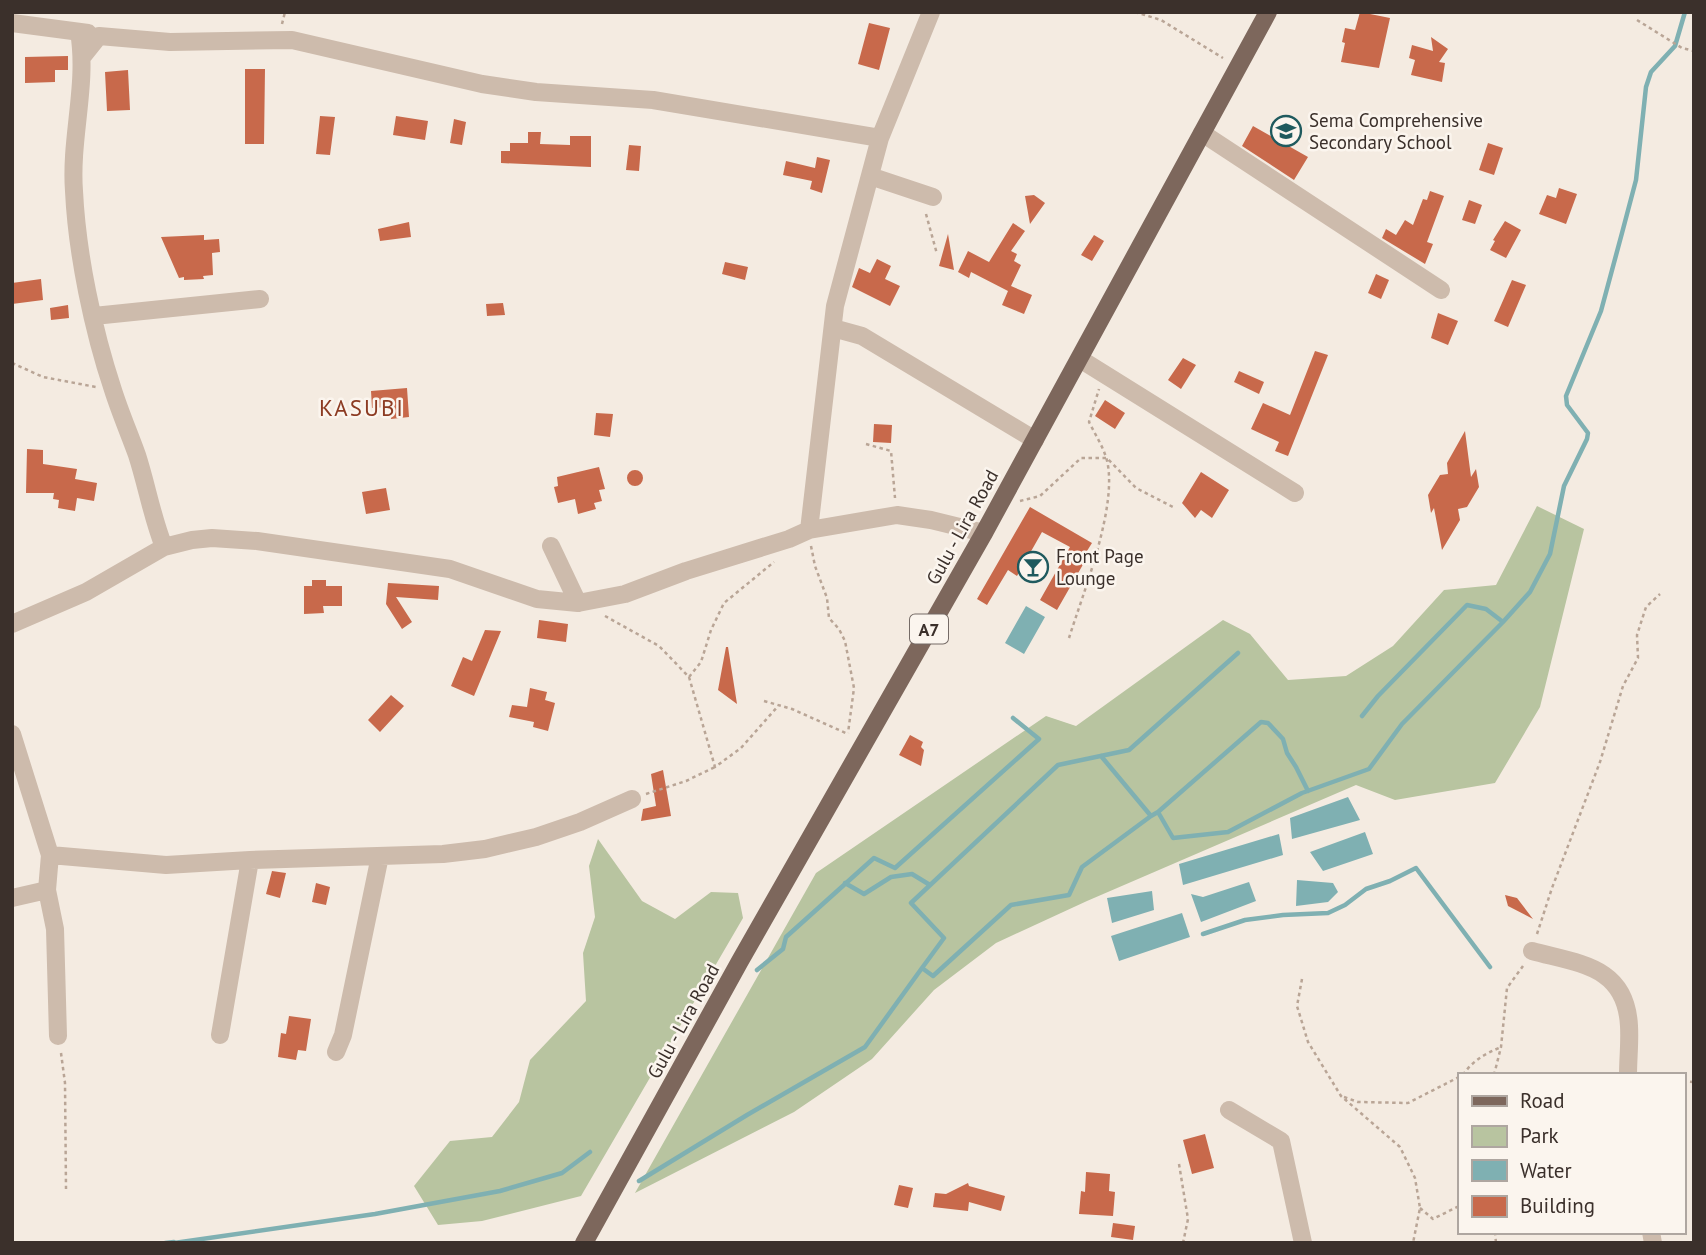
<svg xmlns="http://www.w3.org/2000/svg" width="1706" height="1255" font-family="'PT Sans',sans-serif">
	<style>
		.green { fill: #b8c4a0 }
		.water { fill: #7fb0b2 }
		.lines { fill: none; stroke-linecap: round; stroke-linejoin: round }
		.stream { stroke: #7fb0b2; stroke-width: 4.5 }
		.building { fill: #c8694b }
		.path { stroke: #b9a596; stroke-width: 2.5; stroke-dasharray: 3.5 3.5; stroke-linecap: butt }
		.minor { stroke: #cdbbac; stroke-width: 18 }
		.major { stroke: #7d675c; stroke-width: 18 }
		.labels { text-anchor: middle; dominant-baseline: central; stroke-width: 5; stroke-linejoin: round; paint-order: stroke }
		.shield { fill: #fbf5ee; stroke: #756b66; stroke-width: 2 }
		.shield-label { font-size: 18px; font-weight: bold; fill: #3b302b }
		.poi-label { font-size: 19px; fill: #3b302b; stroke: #fbf5ee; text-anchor: start }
		.street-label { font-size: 19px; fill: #3b302b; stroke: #fbf5ee }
		.quarter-label { font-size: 23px; letter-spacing: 2px; fill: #8c3b22; stroke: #fbf5ee }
	</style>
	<rect width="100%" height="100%" fill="#f4ebe1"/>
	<path class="green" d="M1537 506 1584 529 1540 707 1495 783 1395 800 1356 785 1087 901 996 943 934 990 872 1059 794 1112 635 1193 816 873 1046 716 1076 726 1223 620 1250 634 1288 680 1346 676 1393 646 1444 590 1496 585Z
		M598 839 642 901 675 919 711 892 738 893 743 918 581 1196 482 1221 438 1225 414 1186 450 1141 492 1137 519 1102 530 1060 586 1001 583 953 595 917 589 866Z"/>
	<path class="water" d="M1026 606 1045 617 1024 654 1005 643Z
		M1348 797 1360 820 1292 839 1290 818Z
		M1365 832 1373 854 1323 871 1310 852Z
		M1279 834 1283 855 1183 885 1179 864Z
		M1297 880 1333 883 1338 892 1328 902 1296 906Z
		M1249 882 1256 901 1201 922 1191 894 1203 897Z
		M1152 891 1154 910 1112 923 1107 898Z
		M1182 913 1190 937 1119 961 1111 936Z"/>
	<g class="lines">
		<path class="stream" d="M1362 716 1378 696 1467 605 1486 609 1503 622
			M1101 756 1151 816
			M1158 812 1261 722 1268 723 1283 739 1287 753 1296 767 1308 791
			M845 883 864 894 891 877 912 874 930 885
			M1203 934 1245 920 1283 915 1328 913 1345 905 1366 889 1390 881 1416 868 1490 967
			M922 968 944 938 911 903 1058 765 1129 750 1238 653
			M757 970 783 949 786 937 874 858 895 868 1039 739 1013 718
			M639 1181 747 1115 865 1047 922 968 933 976 1011 905 1069 895 1082 867 1151 816 1158 812 1173 838 1228 832 1302 793 1369 769 1402 724 1503 622 1530 592 1550 554 1564 486 1587 439 1588 433 1567 405 1566 396 1601 311 1622 233 1636 180 1646 87 1651 72 1675 46 1685 12
			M165 1243 174 1242
			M174 1243 375 1214 500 1191 562 1173 590 1152"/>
	</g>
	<path class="building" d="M1360 12 1390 18 1379 68 1341 62 1345 43 1342 42 1345 28 1355 30Z
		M869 23 890 28 879 70 858 64Z
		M1431 37 1448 49 1439 62 1445 63 1442 82 1411 75 1415 60 1409 58 1412 45 1433 51Z
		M68 56V70H55V82L25 83V57Z
		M245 69H265L264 144H245Z
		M128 70 130 110 107 111 105 72Z
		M320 116 335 117 330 155 316 154Z
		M396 116 428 121 425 140 393 135Z
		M454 119 466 122 462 145 450 143Z
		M1253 126 1308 157 1294 180 1242 146Z
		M528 132H541L540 144 570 145V136H591V167L501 163V151H510V143H528Z
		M1488 143 1503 148 1494 175 1479 170Z
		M629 145 641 146 639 171 626 170Z
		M817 157 830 160 822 193 810 189 812 181 783 175 786 161 815 168Z
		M1559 188 1577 194 1566 224 1539 214 1547 195 1556 198Z
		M1430 191 1444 196 1427 242 1433 244 1425 264 1382 238 1386 229 1396 235 1405 220 1413 225 1423 199 1427 200Z
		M1034 195 1045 203 1030 224 1025 196Z
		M1469 200 1482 205 1475 224 1462 220Z
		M1505 221 1521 230 1506 258 1490 250 1495 241 1493 240Z
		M409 222 411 237 380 241 378 229Z
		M1013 223 1025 231 1011 251 1017 254 1014 261 1021 265 1011 286 1032 295 1024 314 1002 305 1008 291 971 272 969 278 958 272 968 251 989 262Z
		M948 234 954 270 939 266Z
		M204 235V240L219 239 220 252 212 253 213 275 203 276 204 279 184 280V277L179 278 161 237Z
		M1094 235 1104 241 1092 261 1081 255Z
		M877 259 891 266 885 279 900 286 890 306 852 287 859 268 870 273Z
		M725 262 748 267 745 280 722 274Z
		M1376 274 1389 280 1381 299 1368 293Z
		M41 279 43 300 12 304V283Z
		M1512 280 1526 285 1508 327 1494 321Z
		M503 303 505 315 487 316 486 304Z
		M68 305 69 318 51 320 50 308Z
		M1438 313 1458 321 1448 345 1431 338Z
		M1315 351 1328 355 1288 456 1275 451 1279 442 1251 429 1263 403 1290 415Z
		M1183 358 1196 365 1181 389 1168 380Z
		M1239 371 1264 382 1259 394 1234 382Z
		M407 388 409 417 391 419 390 407 372 408 371 391Z
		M1105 400 1125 413 1115 429 1095 416Z
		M596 413 613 414 610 437 594 435Z
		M874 424 892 425 891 443 873 442Z
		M1465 431 1471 477 1476 469 1479 487 1467 507 1458 509 1460 520 1442 550 1434 508 1431 513 1428 495 1440 475 1448 474 1447 463Z
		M27 449 43 450V464L77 469 75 479 97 483 94 501 77 498 75 511 58 508 59 500 53 499 54 493H26Z
		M599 467 605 489 599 490 602 501 594 503 596 509 578 514 575 499 558 503 554 487 558 486 557 477Z
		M627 478a8 8 0 1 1 16 0a8 8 0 1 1-16 0Z
		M1201 472 1229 490 1212 518 1201 510 1195 518 1182 503Z
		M386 488 390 510 366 514 362 492Z
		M1030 507 1092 543 1082 559 1085 561 1057 610 1040 600 1070 547 1042 532 1017 576 1008 570 987 605 977 599Z
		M312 580H326V586H342V606H323L324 613 304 614V586H312Z
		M388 583 439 586 438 600 396 597 412 622 402 629 386 604Z
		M539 620 568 624 566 642 537 638Z
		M485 630 501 631 474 696 451 686 463 657 472 661Z
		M726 647H728L737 704 718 690Z
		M530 688 547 692 545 700 555 703 548 731 533 727 534 722 509 717 512 705 527 707Z
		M391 695 404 706 380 732 368 720Z
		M910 735 923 742 921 747 924 750 921 766 899 755Z
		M663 770 671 816 641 821 643 809 656 806 651 774Z
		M272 871 286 873 280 898 266 894Z
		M316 883 330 887 326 905 312 902Z
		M1505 895 1517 898 1533 919 1508 906Z
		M289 1016 311 1019 306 1051 298 1050 296 1060 278 1057 281 1033 286 1034Z
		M1205 1134 1214 1168 1192 1174 1183 1140Z
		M1086 1172 1110 1174 1109 1191 1115 1192 1113 1216 1079 1214 1081 1191 1085 1192Z
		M968 1183 969 1186 1005 1196 1001 1211 969 1202 968 1211 933 1207 935 1193 946 1194Z
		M899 1185 913 1188 908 1208 894 1205Z
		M1113 1223 1135 1226 1133 1240 1111 1237Z"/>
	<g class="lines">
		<path class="path" d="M1135 12 1161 20 1223 58
			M1637 20 1682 48 1694 51
			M282 24 285 12
			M926 214 937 254
			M12 363 43 377 96 387
			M866 444 891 451 895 498
			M1020 501 1040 496 1081 458H1107L1136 488 1173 507
			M811 546 815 566 827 598 829 618 839 629 845 641 854 688 848 733
			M605 616 659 646 689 677 701 662 711 630 724 603 774 562
			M1069 638C1083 593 1120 502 1106 457 1102 445 1095 434 1089 422L1099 389
			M689 677 715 767 741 748 779 705
			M764 701 792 709 848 734
			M646 794 686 781 715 767
			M1537 934 1552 888 1600 762 1623 686 1638 658 1637 635 1646 607 1660 594
			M1302 979 1297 1006 1308 1042 1341 1096 1400 1147 1415 1178 1420 1208 1413 1243
			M61 1053 65 1083 66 1189
			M1463 1075C1473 1060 1485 1054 1501 1047
			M1494 1075 1501 1047 1507 988 1523 966
			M1683 1081 1694 1082
			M1344 1097 1358 1102 1408 1103 1459 1077
			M1179 1164 1188 1219 1183 1243
			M1420 1208 1433 1219 1459 1206
			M1495 1232 1496 1243"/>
		<path class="minor" d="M12 23 88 33
			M79 32C88 84 70 138 74 191 77 254 93 330 113 390 120 412 129 433 137 455 147 486 152 517 164 547
			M83 56 99 36 170 42 292 40 482 84 536 92 653 100 880 138
			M1202 133 1441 290
			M870 176 933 197
			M94 316 260 299
			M833 328 862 336 1035 440
			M1080 359 1295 493
			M809 530 835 306 880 138 931 12
			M551 546 578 603
			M12 624 86 592 164 547 192 540 212 538 257 541 450 569 537 599 578 603 625 594 686 571 789 539 809 530 897 515 931 520 984 533
			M12 734 50 855 166 865 250 860 443 854 485 849 536 837 580 822 632 799
			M50 855 47 890 55 929 58 1036
			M12 898 47 890
			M1532 951C1580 964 1626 966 1629 1026 1630 1042 1628 1059 1628 1075
			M220 1035 250 860
			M336 1052 343 1035 380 856
			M1229 1110 1281 1141 1303 1243
			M1651 1232 1653 1243"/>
		<path class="major" d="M584 1243 740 961 984 533 1268 12"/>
	</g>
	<defs>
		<g id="school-ring" transform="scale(1.575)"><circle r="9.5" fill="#fbf5ee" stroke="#1f5a5e" stroke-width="1.5"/><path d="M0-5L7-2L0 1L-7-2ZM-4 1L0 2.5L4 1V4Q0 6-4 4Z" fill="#1f5a5e"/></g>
		<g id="bar-ring" transform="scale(1.575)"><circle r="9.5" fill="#fbf5ee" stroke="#1f5a5e" stroke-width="1.5"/><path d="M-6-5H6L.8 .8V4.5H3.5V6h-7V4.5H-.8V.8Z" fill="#1f5a5e"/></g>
	</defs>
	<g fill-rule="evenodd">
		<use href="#school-ring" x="1286" y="131"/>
		<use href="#bar-ring" x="1033" y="567"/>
	</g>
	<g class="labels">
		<rect class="shield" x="910" y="614.5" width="38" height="29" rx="5"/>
		<g class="shield-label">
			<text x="929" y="629">A7</text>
		</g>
		<g class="poi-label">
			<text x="1309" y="120">Sema Comprehensive<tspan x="1309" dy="22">Secondary School</tspan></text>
			<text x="1056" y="556">Front Page<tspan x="1056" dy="22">Lounge</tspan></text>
		</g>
		<g class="street-label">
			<text transform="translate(962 527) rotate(-61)">Gulu - Lira Road</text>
			<text transform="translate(683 1021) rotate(-61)">Gulu - Lira Road</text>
		</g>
		<g class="quarter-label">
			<text x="362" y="407">KASUBI</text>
		</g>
	</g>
	<rect width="1706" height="1255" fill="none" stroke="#3b302b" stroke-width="28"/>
	<rect x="1458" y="1073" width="228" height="161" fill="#fbf5ee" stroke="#aea6a0" stroke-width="2"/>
	<rect x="1472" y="1096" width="35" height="10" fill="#7d675c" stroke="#aea6a0" stroke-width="2"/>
	<text x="1520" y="1108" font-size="21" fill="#3b302b">Road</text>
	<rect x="1472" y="1126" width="35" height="21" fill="#b8c4a0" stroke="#aea6a0" stroke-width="2"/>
	<text x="1520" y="1143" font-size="21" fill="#3b302b">Park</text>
	<rect x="1472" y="1160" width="35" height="21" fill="#7fb0b2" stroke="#aea6a0" stroke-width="2"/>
	<text x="1520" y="1178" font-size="21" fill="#3b302b">Water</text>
	<rect x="1472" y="1196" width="35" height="21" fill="#c8694b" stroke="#aea6a0" stroke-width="2"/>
	<text x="1520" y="1213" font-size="21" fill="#3b302b">Building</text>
</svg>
